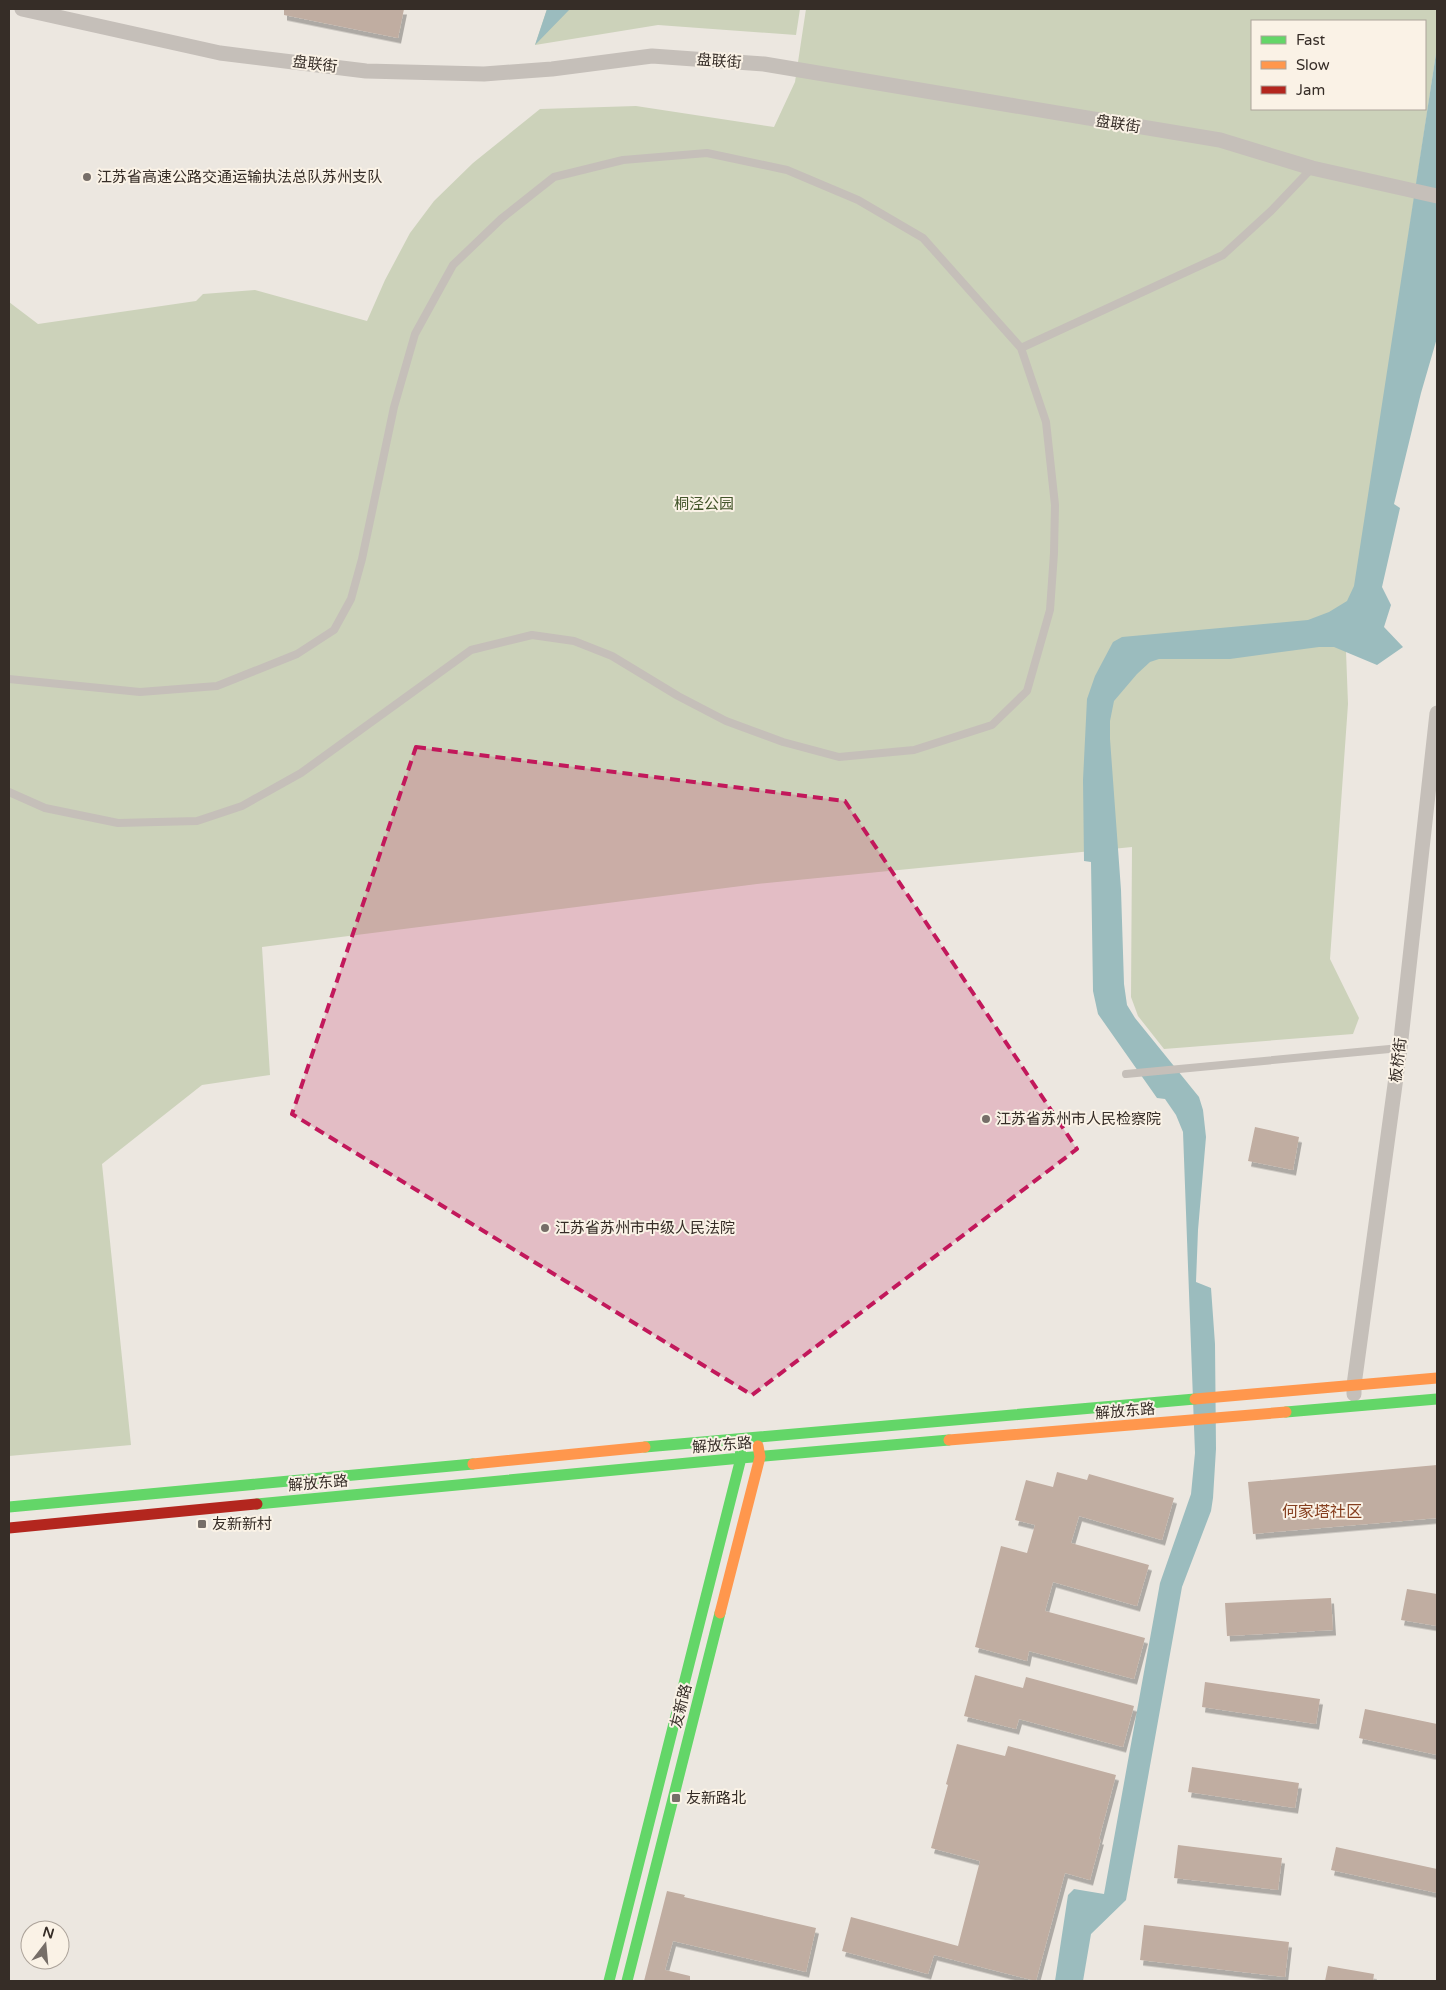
<svg xmlns="http://www.w3.org/2000/svg" width="1446" height="1990" font-family="'Varela Round','Noto Sans SC',sans-serif">
	<style>
		.green { fill: #ccd2ba; fill-rule: evenodd }
		.water { fill: #9bbcbe }
		.building { fill: #c0ada1; filter: url(#shadow) }
		.lines { fill: none; stroke-linecap: round; stroke-linejoin: round }
		.lane { stroke: #c5bfb9; stroke-width: 8 }
		.street { stroke: #c5bfb9; stroke-width: 15 }
		.fast { stroke: #63d668; stroke-width: 11 }
		.slow { stroke: #ff974d; stroke-width: 11 }
		.jam { stroke: #b3261e; stroke-width: 11 }
		.marked { fill: #c2185b; fill-opacity: 0.2; stroke: #c2185b; stroke-width: 4; stroke-dasharray: 10 6; stroke-linejoin: round }
		.poi-dot { fill: #766e68; stroke: #faf2e6; stroke-width: 2 }
		.labels { text-anchor: middle; dominant-baseline: central; stroke-width: 4; stroke-linejoin: round; paint-order: stroke }
		.street-label { font-size: 15px; fill: #362d27; stroke: #faf2e6 }
		.poi-label { font-size: 15px; fill: #362d27; stroke: #faf2e6; text-anchor: start }
		.park-label { font-size: 15px; fill: #42552a; stroke: #faf2e6 }
		.neighbourhood-label { font-size: 16px; fill: #863f1f; stroke: #faf2e6 }
	</style>
	<defs>
		<filter id="shadow"><feDropShadow dx="3" dy="5.5" stdDeviation="0" flood-color="#0004"/></filter>
	</defs>
	<rect width="100%" height="100%" fill="#ece7e0"/>
	<path class="green" d="M547 9H800L796 35 658 25 535 45Z
		M806 9H1437V47L1346 651 1348 704 1330 959 1359 1018 1353 1034 1164 1049 1138 1016 1131 997 1132 847 757 884 262 947 270 1075 202 1085 102 1164 131 1445 9 1456V302L38 324 196 301 203 294 255 290 367 321 385 280 410 233 434 201 473 163 540 109 636 106 774 127 795 82ZM1252 21H1425V109H1252Z"/>
	<path class="water" d="M547 9H570L535 45Z
		M1437 47V338L1421 393 1394 504 1400 508 1382 587 1391 605 1384 627 1403 647 1377 665 1334 647H1319L1230 659H1159L1150 662 1137 674 1114 701 1110 721V739L1121 890 1124 984 1127 1005 1135 1018 1199 1097 1203 1110 1206 1137 1198 1230 1196 1282 1211 1288 1215 1344 1216 1449 1213 1498 1211 1511 1182 1587 1126 1900 1091 1934 1083 1981H1055L1068 1895 1074 1889 1104 1894 1160 1583 1191 1494 1195 1453 1183 1132 1176 1115 1165 1099 1157 1098 1098 1014 1093 991 1091 862 1084 861 1083 780 1087 699 1095 676 1113 642 1122 637 1308 620 1329 612 1347 601 1354 586Z"/>
	<path class="building" d="M284 9H404L398 38 284 15Z
		M1255 1127 1299 1137 1293 1170 1248 1161Z
		M1437 1465V1518L1253 1534 1248 1482Z
		M1057 1472 1087 1480 1089 1474 1174 1498 1162 1540 1079 1516 1071 1543 1149 1565 1137 1606 1053 1582 1045 1611 1145 1638 1134 1679 1029 1651 1027 1661 975 1647 1001 1546 1027 1553 1035 1525 1015 1520 1026 1480 1053 1487Z
		M1407 1589 1437 1594V1626L1401 1620Z
		M1331 1598 1333 1630 1227 1636 1225 1603Z
		M975 1675 1023 1688 1026 1677 1134 1706 1123 1747 1019 1719 1016 1729 964 1716Z
		M1205 1682 1320 1699 1316 1724 1202 1707Z
		M1365 1709 1437 1724V1755L1359 1738Z
		M957 1744 1005 1756 1008 1746 1116 1775 1099 1839H1101L1090 1880 1065 1873 1036 1981 934 1955 928 1974 842 1951 851 1917 958 1946 980 1861 931 1848 948 1785 946 1784Z
		M1192 1767 1299 1783 1295 1808 1188 1792Z
		M1178 1845 1282 1858 1278 1890 1174 1878Z
		M1336 1847 1437 1869V1893L1331 1870Z
		M667 1891 685 1895 684 1897 816 1928 806 1972 673 1941 665 1970 690 1976V1981H644Z
		M1144 1925 1289 1942 1285 1977 1140 1960Z
		M1328 1966 1374 1974 1373 1981H1325Z"/>
	<g class="lines">
		<path class="lane" d="M1021 348 1223 255 1271 211 1312 168
			M9 679 140 692 217 686 297 654 334 630 351 599 362 559 394 407 415 334 453 265 501 219 554 177 623 160 707 153 787 170 858 200 923 238 1021 348 1046 422 1055 505 1054 553 1050 610 1027 691 992 725 914 750 839 757 783 742 726 721 678 696 612 656 574 641 532 635 471 650 301 773 242 806 197 821 118 823 45 808 9 792
			M1126 1074 1400 1048"/>
		<path class="street" d="M22 9 220 53 366 71 484 74 552 69 652 56 764 64 1220 140 1312 168 1437 196
			M1354 1394V1385L1400 1048 1437 713"/>
		<path class="fast" d="M1286 1412 1437 1399
			M645 1447 1195 1399
			M257 1504 741 1458 949 1440
			M9 1507 473 1464
			M609 1981 741 1458 740 1446
			M627 1981 720 1613"/>
		<path class="slow" d="M1195 1399 1437 1378
			M949 1440 1286 1412
			M473 1464 645 1447
			M720 1613 760 1457 758 1446"/>
		<path class="jam" d="M9 1528 257 1504"/>
	</g>
	<path class="marked" d="M416 747 845 801 1077 1149 752 1395 292 1114Z"/>
	<g class="poi-dot">
		<circle cx="87" cy="177" r="5"/>
		<circle cx="986" cy="1119" r="5"/>
		<circle cx="545" cy="1228" r="5"/>
		<rect x="197" y="1519" width="10" height="10" rx="2.5"/>
		<rect x="671" y="1793" width="10" height="10" rx="2.5"/>
	</g>
	<g class="labels">
		<g class="street-label">
			<text transform="translate(719 61) rotate(4)">盘联街</text>
			<text transform="translate(315 64) rotate(7)">盘联街</text>
			<text transform="translate(1118 124) rotate(9)">盘联街</text>
			<text transform="translate(1398 1060) rotate(-83)">板桥街</text>
			<text transform="translate(1125 1411) rotate(-5)">解放东路</text>
			<text transform="translate(722 1445) rotate(-5)">解放东路</text>
			<text transform="translate(318 1483) rotate(-5)">解放东路</text>
			<text transform="translate(681 1706) rotate(-76)">友新路</text>
		</g>
		<g class="poi-label">
			<text x="97" y="177">江苏省高速公路交通运输执法总队苏州支队</text>
			<text x="996" y="1119">江苏省苏州市人民检察院</text>
			<text x="555" y="1228">江苏省苏州市中级人民法院</text>
			<text x="212" y="1524">友新新村</text>
			<text x="686" y="1798">友新路北</text>
		</g>
		<g class="park-label">
			<text x="704" y="504">桐泾公园</text>
		</g>
		<g class="neighbourhood-label">
			<text x="1322" y="1512">何家塔社区</text>
		</g>
	</g>
	<rect width="1446" height="1990" fill="none" stroke="#362d27" stroke-width="20"/>
	<rect x="1251" y="20" width="175" height="90" fill="#faf2e6" stroke="#aca39a"/>
	<rect x="1261" y="36" width="25" height="8" fill="#63d668" stroke="#aca39a"/>
	<text x="1296" y="45" font-size="15" fill="#362d27">Fast</text>
	<rect x="1261" y="61" width="25" height="8" fill="#ff974d" stroke="#aca39a"/>
	<text x="1296" y="70" font-size="15" fill="#362d27">Slow</text>
	<rect x="1261" y="86" width="25" height="8" fill="#b3261e" stroke="#aca39a"/>
	<text x="1296" y="95" font-size="15" fill="#362d27">Jam</text>
	<g transform="translate(45 1945) rotate(16)"><circle r="24" fill="#faf2e6" stroke="#aca39a"/>
	<path d="M0-4L9 19L0 12L-9 19Z" fill="#766e68"/>
	<text y="-8" font-size="14" font-weight="bold" text-anchor="middle" fill="#362d27">N</text>
	</g>
</svg>
